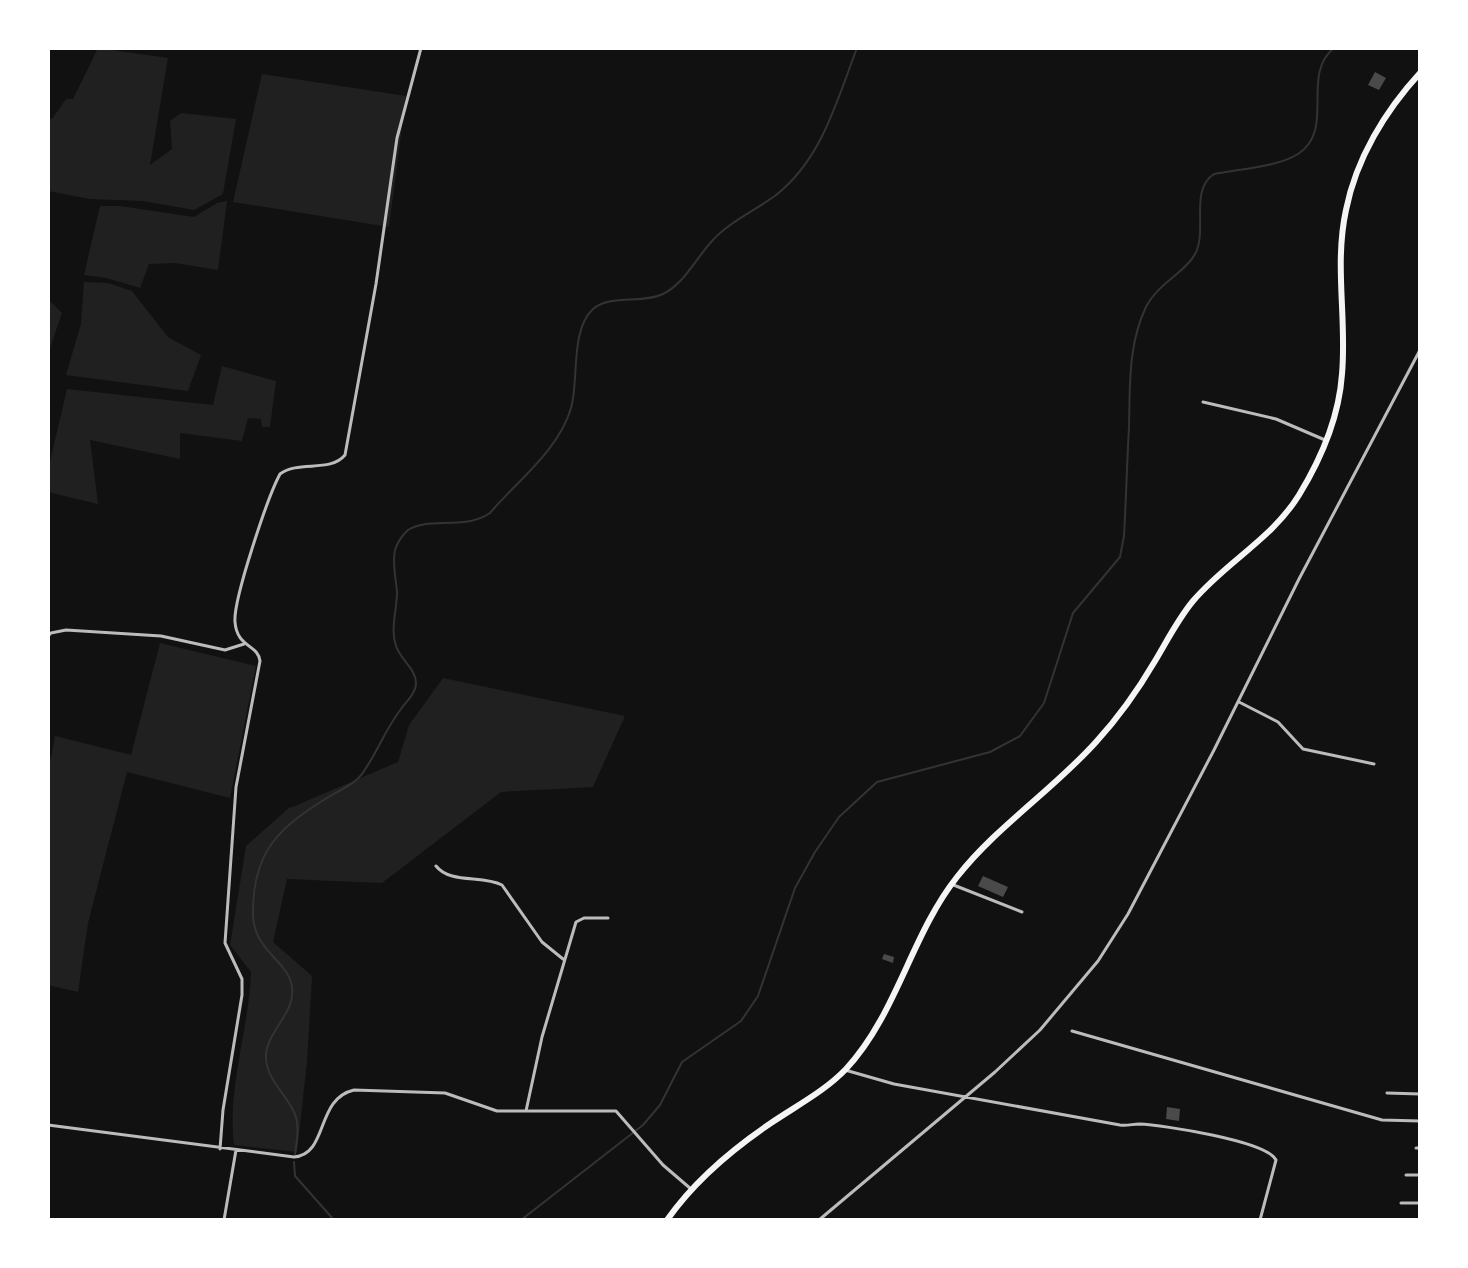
<svg xmlns="http://www.w3.org/2000/svg" width="1468" height="1268" font-family="'Crimson Pro',serif">
	<style>
		.green { fill: #202020 }
		.lines { fill: none; stroke-linecap: round; stroke-linejoin: round }
		.stream { stroke: #333; stroke-width: 2 }
		.building { fill: #4a4a4a }
		.minor { stroke: #bcbcbc; stroke-width: 3 }
		.trunk { stroke: #f5f5f5; stroke-width: 6 }
	</style>
	<rect width="100%" height="100%" fill="#111"/>
	<path class="green" d="M98 48 168 58 150 165 172 149 170 121 181 113 236 119 223 194 194 210 143 201 90 199 48 191V118L52 119 66 99H73Z
		M262 74 406 96 389 227 233 202Z
		M227 201 218 270 175 263 149 264 140 288 107 278 84 275 100 206H120L194 217 217 203Z
		M84 282 108 283 132 291 168 337 201 355 188 391 66 375 81 324Z
		M48 299 62 313 48 354Z
		M222 366 276 381 270 427H262L261 419 248 418 242 441 180 433V459L90 440 98 504 48 492V470L67 389 213 405Z
		M160 643 256 666 230 798 127 772 88 923 78 992 48 985V757L51 758 55 736 131 755Z
		M443 678 625 716 593 787 501 792 382 883 287 879 273 942 312 976 307 1062 297 1152 234 1145C227 1087 249 1030 251 972L230 945 246 846 291 806 290 808 398 762 409 725Z"/>
	<g class="lines">
		<path class="stream" d="M295 1154C297 1141 300 1125 294 1112 285 1093 268 1081 266 1059 264 1033 296 1014 292 987 289 961 254 952 253 915 252 850 280 827 330 796 342 789 357 783 364 771 378 751 386 728 401 709 406 702 416 693 416 683 416 669 400 659 396 646 390 629 397 610 397 592 396 579 392 563 395 550 397 543 403 534 408 530 429 516 464 531 490 513 517 481 559 450 571 408 579 381 570 330 593 309 611 294 642 304 663 294 684 284 697 257 712 241 729 222 756 210 776 195 822 159 837 100 857 48
			M294 1162 295 1176 334 1220
			M521 1220 643 1125 660 1105 682 1062 741 1021 758 996 795 888 815 852 839 817 877 782 990 752 1020 736 1044 703 1073 613 1120 557 1124 536C1126 500 1127 463 1129 427 1130 387 1128 344 1146 307 1158 283 1185 273 1195 254 1208 231 1189 190 1214 174 1238 169 1278 167 1298 154 1336 130 1300 75 1334 48"/>
	</g>
	<path class="building" d="M1375 72 1386 78 1379 90 1368 85Z
		M983 876 1008 887 1003 897 978 886Z
		M884 954 894 957 893 963 882 959Z
		M1167 1107 1180 1109 1179 1121 1166 1119Z"/>
	<g class="lines">
		<path class="minor" d="M1203 402 1276 419 1325 440
			M48 636 51 633 66 630 161 636 225 650 244 644
			M1239 702 1278 722 1303 749 1374 764
			M436 866C450 884 482 875 502 885L542 942 563 959
			M951 884 1022 912
			M1072 1031 1382 1120 1420 1121
			M845 1070 894 1084 1120 1125C1127 1126 1133 1124 1139 1124 1163 1125 1267 1141 1276 1160L1260 1220
			M1387 1093 1420 1094
			M526 1111 542 1037 576 922 584 918H608
			M48 1125 294 1157C329 1154 315 1099 354 1090L445 1093 497 1111H616L663 1165 691 1189
			M1416 1148H1420
			M220 1149 223 1110 242 995V979L225 943 236 787 260 661C258 644 237 648 235 622 233 600 268 496 280 474 299 460 330 473 345 455L376 284 397 138 421 48
			M1406 1175H1420
			M1401 1203H1420
			M224 1220 236 1150
			M819 1220 995 1072 1040 1030 1098 961 1128 914 1214 750 1299 579 1420 350"/>
		<path class="trunk" d="M667 1220C695 1180 731 1150 771 1123 796 1106 825 1091 846 1069 897 1014 911 935 957 877 997 826 1053 790 1096 742 1118 718 1138 690 1155 661 1167 641 1178 619 1193 601 1226 562 1272 539 1299 495 1321 459 1339 417 1342 374 1347 319 1334 265 1346 210 1356 159 1385 111 1420 73"/>
	</g>
	<rect width="1468" height="1268" fill="none" stroke="#ffffff" stroke-width="100"/>
</svg>
